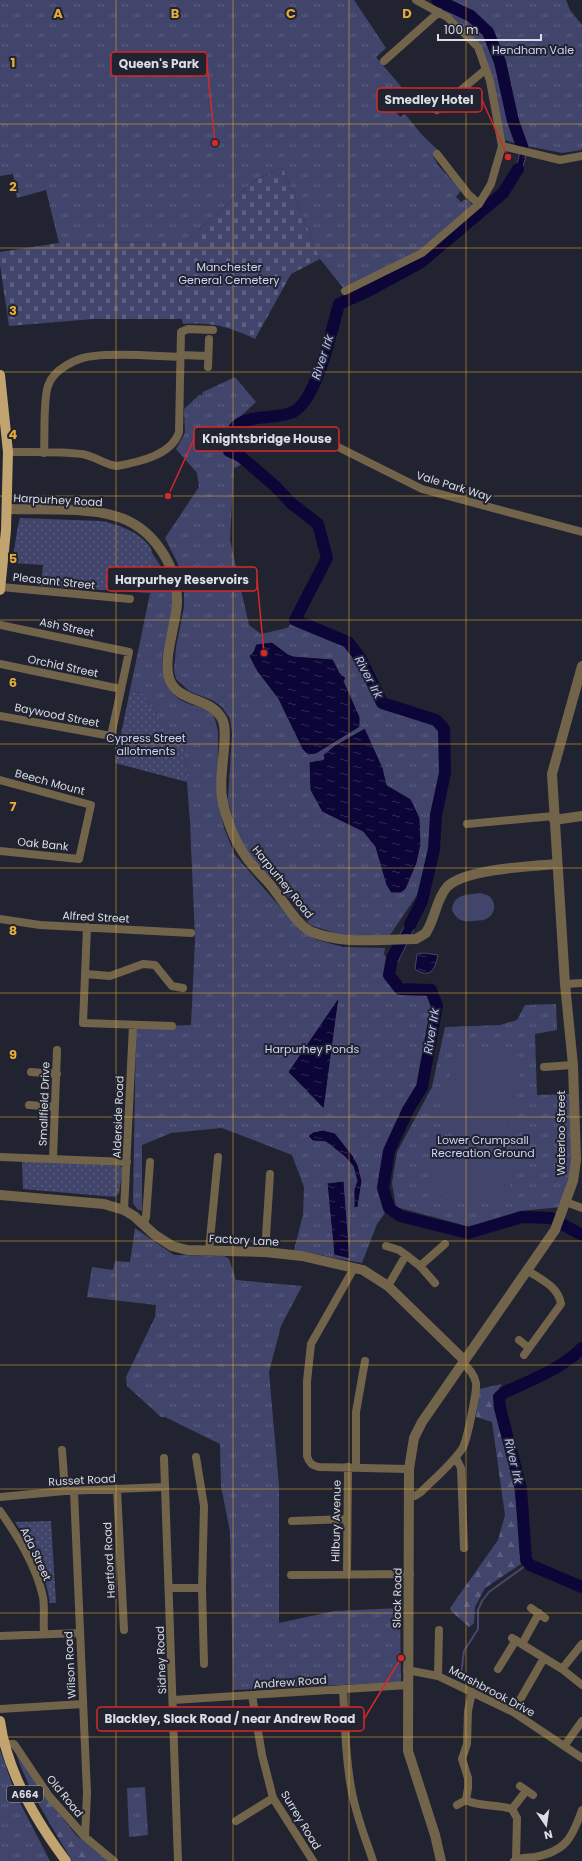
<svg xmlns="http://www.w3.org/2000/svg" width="582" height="1861" font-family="Poppins,sans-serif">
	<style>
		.grass { fill: url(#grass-dots) }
		.forest { fill: url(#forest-firs) }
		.cemetery { fill: url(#cemetery-stones) }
		.park { fill: url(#park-tufts) }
		.pitch { fill: #41456c }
		.water { fill: url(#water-ripples); stroke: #4a466b }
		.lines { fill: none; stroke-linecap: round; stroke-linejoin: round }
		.stream { stroke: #4a466b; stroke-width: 2 }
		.river { stroke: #0c0537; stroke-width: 12 }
		.minor { stroke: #72644b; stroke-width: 8 }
		.tertiary { stroke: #72644b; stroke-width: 10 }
		.primary { stroke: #c2a470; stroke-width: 10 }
		.grid { fill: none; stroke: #e6ac36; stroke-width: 1; stroke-opacity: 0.55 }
		.labels { text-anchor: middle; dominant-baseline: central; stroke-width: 4; stroke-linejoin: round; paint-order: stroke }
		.shield { fill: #212330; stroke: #a3a5af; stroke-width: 1 }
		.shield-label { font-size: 10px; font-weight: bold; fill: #dbdde5 }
		.park-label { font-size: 11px; fill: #cfd4f7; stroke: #212330 }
		.street-label { font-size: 11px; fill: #dbdde5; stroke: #212330 }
		.water-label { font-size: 12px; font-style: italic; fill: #b9c0f3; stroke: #212330 }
		.grid-label { font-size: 13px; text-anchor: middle; font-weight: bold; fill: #e6ac36; stroke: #212330; stroke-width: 4; stroke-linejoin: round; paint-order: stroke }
		.leader { fill: none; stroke: #d62828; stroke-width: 1.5 }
		.callout-dot { fill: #d62828; stroke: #212330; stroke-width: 1.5 }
		.callout { fill: #212330; stroke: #d62828; stroke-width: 1.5 }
		.callout-label { font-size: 12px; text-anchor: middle; font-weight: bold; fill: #dbdde5 }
	</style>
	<defs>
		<pattern id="grass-dots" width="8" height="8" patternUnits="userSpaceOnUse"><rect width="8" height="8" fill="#41456c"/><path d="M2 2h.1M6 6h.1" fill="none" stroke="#5c5f81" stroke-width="1.8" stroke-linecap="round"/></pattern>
		<pattern id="forest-firs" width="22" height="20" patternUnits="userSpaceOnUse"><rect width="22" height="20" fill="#41456c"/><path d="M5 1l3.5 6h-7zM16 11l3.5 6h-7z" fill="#5c5f81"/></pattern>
		<pattern id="cemetery-stones" width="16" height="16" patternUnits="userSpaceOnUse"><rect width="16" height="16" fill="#41456c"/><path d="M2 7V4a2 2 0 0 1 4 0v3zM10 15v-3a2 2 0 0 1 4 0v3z" fill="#5c5f81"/></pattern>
		<pattern id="park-tufts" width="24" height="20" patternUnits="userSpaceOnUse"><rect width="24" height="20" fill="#41456c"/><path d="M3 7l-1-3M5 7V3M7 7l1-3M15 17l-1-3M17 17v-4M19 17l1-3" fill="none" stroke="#5c5f81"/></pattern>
		<pattern id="water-ripples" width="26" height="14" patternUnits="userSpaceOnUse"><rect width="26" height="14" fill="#0c0537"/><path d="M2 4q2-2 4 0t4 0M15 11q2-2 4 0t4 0" fill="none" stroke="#2f2954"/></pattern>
	</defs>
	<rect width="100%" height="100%" fill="#212330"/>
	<path class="grass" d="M20 518 101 521C117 524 140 532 150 547 156 556 152 582 150 593L41 586 43 565 12 563 18 525Z
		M130 690 144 694 162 723 184 742 187 782 115 763Z
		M22 1160 120 1166 123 1168 119 1193 115 1197 23 1189Z
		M51 1521 56 1603H50C47 1578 30 1544 15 1522Z"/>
	<path class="forest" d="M502 1384 494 1396 497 1419 514 1485 522 1558 521 1564 485 1588 475 1607 474 1623 469 1627 451 1611 450 1608 498 1540 505 1515 492 1422 476 1417 479 1389Z
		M18 1755 47 1799 77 1836 109 1861H72C52 1826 30 1794 17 1756Z"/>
	<path class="cemetery" d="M283 168 320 259 291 274 255 339C228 326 212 322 183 324L182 319H93L9 326 0 265V252L59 243 185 242 255 180Z"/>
	<path class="park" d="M0 0H354L386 48 376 57 404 90 388 104 400 117 405 114 422 135 439 151 433 157 437 162 436 163 460 189V192L456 197 461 202 464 200H469L472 205 430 245 344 289 320 259 283 168 255 180 185 242 59 243 46 190 17 198 13 174 0 176Z
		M431 0H566L570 10 582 25V150L562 153 517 144 505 140 480 45 455 19Z
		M235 377 256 402 227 429 237 458 243 464 234 468 230 540 249 625 261 634 287 628 293 622 346 644 358 659 380 704 432 722 440 732V773L430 815V850L417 895 388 938 338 934 310 925 274 880 247 854 236 832 228 799 232 733 230 719 222 707 214 701 189 691 176 679 174 670 176 647 184 607V585L178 564 165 538 199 487 197 473 176 449 185 433 184 409 199 395H202L203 392Z
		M152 553C158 563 168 575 171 585 181 622 141 668 179 699 185 704 205 708 213 712L218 731V800L224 828 235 855 287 915 305 932 317 940 343 947 385 948 384 954 400 981 425 993 432 1006 419 1085 404 1110 385 1151 379 1189 385 1213 377 1224 362 1263 294 1250 303 1215 304 1187 292 1155 222 1128 171 1133 142 1145V1211L137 1209 133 1203 136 1027 191 1025 195 939 190 822 184 743 162 723 144 694 130 690 153 579Z
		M556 1004 557 1030 535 1034 537 1095 569 1094 573 1162 561 1207 520 1211 471 1227 396 1207 392 1183 397 1152 432 1087 445 1027 500 1025 517 1020 525 1005Z
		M135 1228 174 1255 224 1256 229 1259 236 1280 302 1286 281 1326 269 1372 279 1486V1623L334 1611 400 1608 401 1682 233 1690 230 1532 221 1486 220 1444 165 1417H161L127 1386 126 1377 155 1317 156 1305 87 1297 92 1267 113 1270 115 1261 130 1262Z
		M0 1750 16 1795 50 1861H0Z
		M145 1787 148 1835 129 1837 127 1788Z"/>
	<path class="pitch" d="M480 893C484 894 489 895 491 898 497 905 494 916 486 919 483 921 478 920 474 921 463 922 457 921 452 910 453 894 467 895 480 893Z
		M454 1048 523 1057 509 1141 440 1132Z
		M434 1143 513 1151 508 1203 428 1194Z"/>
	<path class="water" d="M520 131C532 153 524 165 514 185L509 181C518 162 525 152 513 132Z
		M272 642 288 654 293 656 333 659 340 673 346 678 344 681 360 717V727L316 754 308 755 302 749 278 699 256 670 249 656 253 652 256 644Z
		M365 728 383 768 387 785 411 799 420 818 421 844 417 863 406 889 401 893H391L386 885 375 847 363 832 322 812 310 790 309 762 324 759 323 755 335 745Z
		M414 910 422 912 398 962 388 960 392 948Z
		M424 953 438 955C435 970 430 979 415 969L417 954Z
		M339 997 324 1109 288 1072Z
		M323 1130 335 1133 353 1156 358 1165 362 1181 358 1207 354 1208V1189L357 1181 353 1166 344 1156 326 1142 313 1141 308 1136 313 1132Z
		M344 1181 350 1259 334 1255 327 1183Z"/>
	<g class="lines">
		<path class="stream" d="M461 1675 464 1651 478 1629V1610L482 1601 489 1592 525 1566 526 1560"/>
		<path class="river" d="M437 0 471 16 488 32 500 62 513 121 522 146
			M410 925 422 901 434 849 436 815 445 773 444 729 436 720 382 703 361 659 348 642 295 620 327 558 318 524 291 503 275 486 240 456 229 451C227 407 268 423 293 412 317 401 332 328 339 304L368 291 420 263 503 193 518 169
			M398 947 392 958 389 975 400 989 431 990 437 1006 422 1087 408 1110 389 1151 383 1188 389 1208 400 1216 468 1233 522 1217 551 1218 582 1235
			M582 1348C561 1369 532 1380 505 1392L499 1397 500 1408 521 1489 526 1560 530 1565 582 1587"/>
		<path class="minor" d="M384 61 439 12
			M437 110 485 70
			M502 146 560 160 582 156
			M437 154 468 194 479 204
			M345 291 422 253 479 204 491 184 502 146 490 81 478 47 447 17 416 0
			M180 355 208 356
			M208 367 209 339
			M306 431 422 489 582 532
			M8 452C33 452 58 451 82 454 95 456 105 465 117 466 139 462 172 455 179 432L181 332 188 329 213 330
			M44 453C45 436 43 400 48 386 53 369 78 357 94 356 122 353 152 356 180 357
			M1 587 130 599
			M0 625 129 652 111 736 0 716
			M0 664 121 689
			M0 780 91 805 79 859 0 851
			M467 824 554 816
			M0 919 40 925 191 933
			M87 927 83 1023 172 1026
			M86 974 110 976 143 964 155 965 172 986 183 988
			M565 984 582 983
			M544 1067 573 1065
			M31 1072 57 1074
			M29 1105 55 1107
			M0 1157 127 1162
			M53 1159 57 1050
			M566 1202 582 1208
			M124 1210 133 1025
			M144 1224 146 1217 150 1162
			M386 1246 399 1250 406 1255
			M209 1250 218 1157
			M265 1252 270 1174
			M420 1266 435 1283
			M354 1268 311 1344 307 1381V1456C309 1463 312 1466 319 1467L409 1469
			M388 1286 406 1255 420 1266 445 1244
			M519 1340 529 1348
			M524 1355 561 1304C558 1286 541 1280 527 1270
			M62 1450 65 1491
			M196 1457 204 1506 202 1588 204 1664
			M164 1458 178 1861
			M456 1458 461 1468 464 1548
			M356 1467V1412L365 1361
			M117 1489 124 1630
			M74 1491 87 1793 85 1837
			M409 1496H415L421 1492C435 1478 451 1465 462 1449 467 1442 477 1391 476 1383 474 1374 469 1368 462 1363
			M0 1497 65 1491 165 1487
			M0 1511C18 1537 36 1565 43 1597 45 1608 43 1622 44 1634
			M292 1521 347 1519
			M291 1575 410 1574
			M347 1575 348 1467
			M169 1588H202
			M531 1608 545 1618
			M0 1636 80 1633
			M512 1638 562 1669 582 1685
			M522 1644 539 1613
			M498 1669 516 1640
			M562 1669 582 1644
			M407 1670 438 1676 513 1712 582 1758
			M438 1676 439 1630
			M343 1689C345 1722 345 1755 351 1787 355 1813 365 1837 373 1861
			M472 1692 468 1711 467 1744 462 1759 468 1778V1788L466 1800C478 1807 496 1804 512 1809L517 1818 516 1859
			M252 1695 262 1755 273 1798 313 1861
			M173 1700 408 1685
			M0 1709 83 1704
			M513 1712 544 1658
			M5 1744H14L49 1796 85 1837 114 1861
			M565 1745 582 1721
			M520 1786 533 1795
			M457 1805 466 1800
			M512 1809 526 1791
			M236 1821 273 1798
			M514 1861C519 1857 528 1858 535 1857 566 1851 572 1838 582 1810"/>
		<path class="tertiary" d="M7 509C39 510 85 507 115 516 152 526 178 565 177 603 176 625 163 657 169 678 177 704 213 696 223 721 229 738 218 775 222 797 225 815 233 838 244 854 250 864 259 872 267 881 280 895 296 925 312 932 344 945 382 939 416 939L426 933 428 929C435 917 437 898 447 887 464 869 532 866 557 864
			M554 820 582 816
			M0 1195 104 1204 124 1210 134 1216 155 1235 172 1246 187 1250 265 1252 302 1256 363 1270 388 1286 464 1360
			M441 1861 435 1835 408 1751 409 1469 414 1438 422 1422 555 1230 573 1181 576 1160 573 1065 565 984 552 774 582 666"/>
		<path class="primary" d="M0 375 8 452 6 530 0 590
			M0 1721C7 1771 36 1821 66 1861"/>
	</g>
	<path class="grid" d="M116 0V1861M233 0V1861M349 0V1861M466 0V1861M0 124H582M0 248H582M0 372H582M0 496H582M0 620H582M0 744H582M0 868H582M0 993H582M0 1117H582M0 1241H582M0 1365H582M0 1489H582M0 1613H582M0 1737H582"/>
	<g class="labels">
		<rect class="shield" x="7" y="1786" width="36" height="16" rx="3"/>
		<g class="shield-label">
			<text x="25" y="1794">A664</text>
		</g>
		<g class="park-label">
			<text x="533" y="50">Hendham Vale</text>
			<text x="229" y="267">Manchester<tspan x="229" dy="13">General Cemetery</tspan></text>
			<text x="146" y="738">Cypress Street<tspan x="146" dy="13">allotments</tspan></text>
			<text x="312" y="1049">Harpurhey Ponds</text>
			<text x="483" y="1140">Lower Crumpsall<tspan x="483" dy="13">Recreation Ground</tspan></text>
		</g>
		<g class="street-label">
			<text transform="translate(454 486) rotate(17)">Vale Park Way</text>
			<text transform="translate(58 500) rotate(3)">Harpurhey Road</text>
			<text transform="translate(54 581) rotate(6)">Pleasant Street</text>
			<text transform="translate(67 627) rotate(12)">Ash Street</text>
			<text transform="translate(63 666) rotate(12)">Orchid Street</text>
			<text transform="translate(57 715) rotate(11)">Baywood Street</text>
			<text transform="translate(50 782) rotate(15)">Beech Mount</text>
			<text transform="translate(43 844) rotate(6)">Oak Bank</text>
			<text transform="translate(283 882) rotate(51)">Harpurhey Road</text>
			<text transform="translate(96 917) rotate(3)">Alfred Street</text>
			<text transform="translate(44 1104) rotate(-88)">Smallfield Drive</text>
			<text transform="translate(118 1117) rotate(-88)">Alderside Road</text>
			<text transform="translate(561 1133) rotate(-90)">Waterloo Street</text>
			<text transform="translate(244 1240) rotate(3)">Factory Lane</text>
			<text transform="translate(82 1480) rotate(-3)">Russet Road</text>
			<text transform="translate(336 1521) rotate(-89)">Hilbury Avenue</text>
			<text transform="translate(36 1554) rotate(65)">Ada Street</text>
			<text transform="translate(109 1560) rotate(-93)">Hertford Road</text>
			<text transform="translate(397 1598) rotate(-89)">Slack Road</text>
			<text transform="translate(161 1660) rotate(-92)">Sidney Road</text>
			<text transform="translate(70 1665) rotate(-93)">Wilson Road</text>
			<text transform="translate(290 1682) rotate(-4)">Andrew Road</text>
			<text transform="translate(492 1691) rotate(28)">Marshbrook Drive</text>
			<text transform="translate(65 1796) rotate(51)">Old Road</text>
			<text transform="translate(301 1820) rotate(59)">Surrey Road</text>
		</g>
		<g class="water-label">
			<text transform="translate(322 357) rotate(-72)">River Irk</text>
			<text transform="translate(369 677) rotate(62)">River Irk</text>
			<text transform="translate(431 1031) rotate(-81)">River Irk</text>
			<text transform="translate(514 1461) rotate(77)">River Irk</text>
		</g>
	</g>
	<g class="grid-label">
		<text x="58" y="18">A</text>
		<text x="175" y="18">B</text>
		<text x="291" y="18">C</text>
		<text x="407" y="18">D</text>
		<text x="13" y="67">1</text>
		<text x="13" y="191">2</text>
		<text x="13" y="315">3</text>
		<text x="13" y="439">4</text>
		<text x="13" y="563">5</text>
		<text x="13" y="687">6</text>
		<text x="13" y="811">7</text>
		<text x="13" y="935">8</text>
		<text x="13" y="1059">9</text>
	</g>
	<path class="leader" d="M215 143L207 64M508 157L482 100M168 496L194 439M264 653L257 579M401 1658L364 1719"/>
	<g class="callout-dot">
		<circle cx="215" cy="143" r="4"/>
		<circle cx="508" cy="157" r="4"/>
		<circle cx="168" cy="496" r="4"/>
		<circle cx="264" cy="653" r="4"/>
		<circle cx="401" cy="1658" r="4"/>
	</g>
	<g class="callout">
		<rect x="111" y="52" width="96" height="24" rx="4"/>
		<rect x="377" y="88" width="105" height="24" rx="4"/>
		<rect x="194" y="427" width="145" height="24" rx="4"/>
		<rect x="107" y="567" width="150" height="24" rx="4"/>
		<rect x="97" y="1707" width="267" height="24" rx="4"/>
	</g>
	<g class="callout-label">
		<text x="159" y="68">Queen's Park</text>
		<text x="429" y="104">Smedley Hotel</text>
		<text x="267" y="443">Knightsbridge House</text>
		<text x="182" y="584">Harpurhey Reservoirs</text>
		<text x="230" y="1723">Blackley, Slack Road / near Andrew Road</text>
	</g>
	<g transform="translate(546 1825) rotate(167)" stroke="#212330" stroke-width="3" paint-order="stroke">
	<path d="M0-3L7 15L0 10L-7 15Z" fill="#dbdde5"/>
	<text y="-6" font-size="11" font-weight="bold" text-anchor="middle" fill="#dbdde5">N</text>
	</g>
	<path d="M438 34v6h103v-6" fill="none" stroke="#dbdde5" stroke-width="2"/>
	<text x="444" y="34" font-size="12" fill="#dbdde5" stroke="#212330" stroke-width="3" paint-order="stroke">100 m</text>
</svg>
